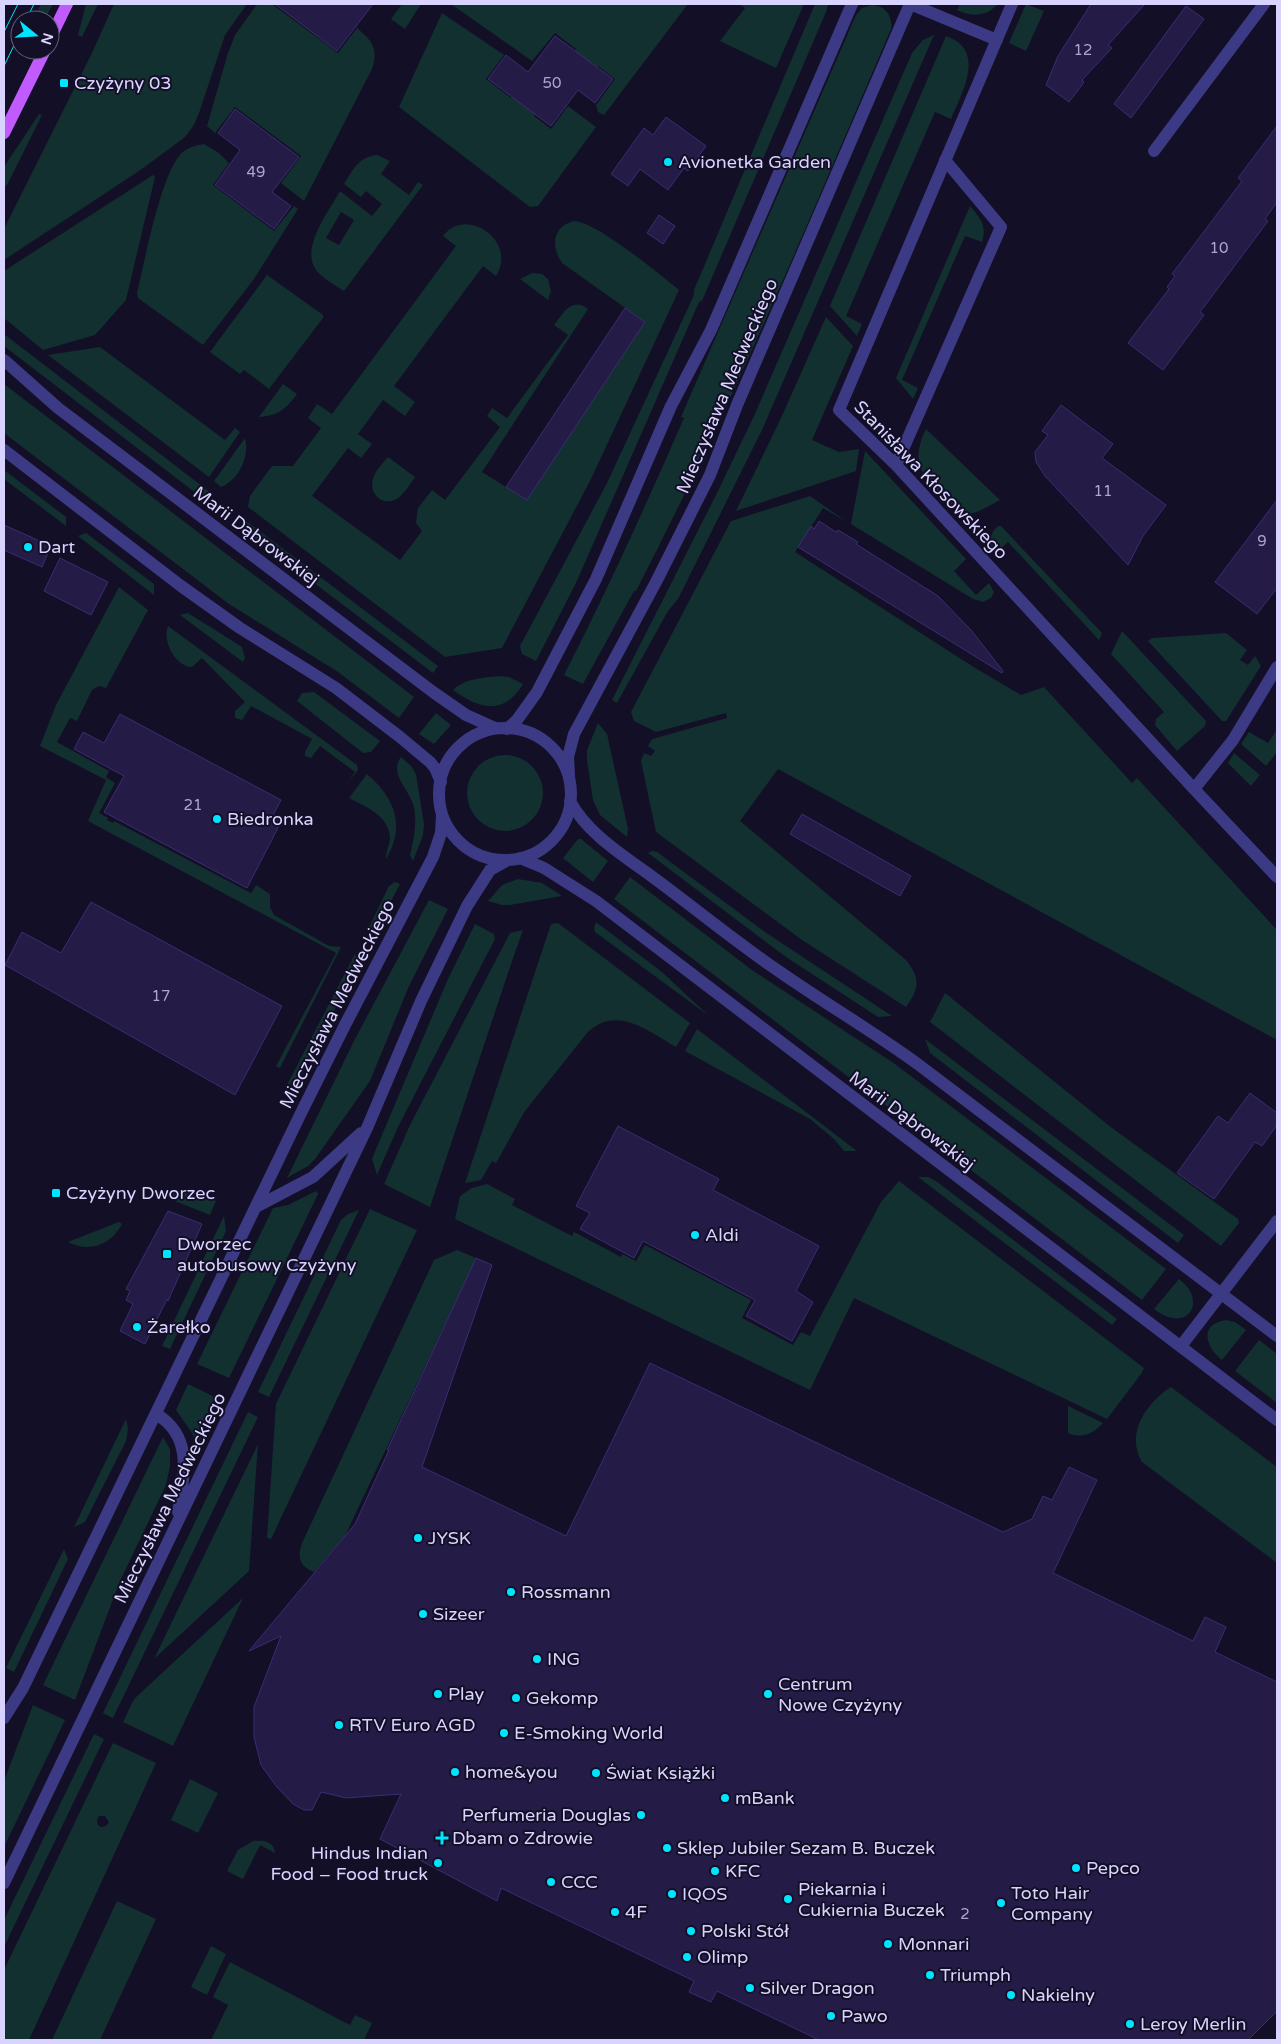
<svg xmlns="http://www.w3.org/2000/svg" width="1281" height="2044" font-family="'Varela Round',sans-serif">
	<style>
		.green { fill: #12302f; fill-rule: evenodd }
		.building { fill: #241b47; stroke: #3b2d73 }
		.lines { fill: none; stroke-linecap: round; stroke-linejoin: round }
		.minor { stroke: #3d3a85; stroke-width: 12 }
		.major { stroke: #c25bff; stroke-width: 12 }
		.tram { stroke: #00e5ff; stroke-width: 1 }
		.poi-dot { fill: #00e5ff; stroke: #130f26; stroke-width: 2 }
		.labels { text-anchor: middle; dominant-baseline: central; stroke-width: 4; stroke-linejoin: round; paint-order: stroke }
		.number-label { font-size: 15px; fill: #aca6d1 }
		.poi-label { font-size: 18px; fill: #d9d4ff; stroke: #130f26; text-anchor: start }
		.street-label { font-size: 18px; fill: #d9d4ff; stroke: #130f26 }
	</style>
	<rect width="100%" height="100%" fill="#130f26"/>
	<path class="green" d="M41 4H53L47 15 38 10Z
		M86 4H98L82 37 78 35Z
		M114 4H247L225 35 199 113 194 125 185 137 173 146 139 171 4 260V229L91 55Z
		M257 4H272L338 53 357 28C372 41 379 48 372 69L304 201 281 183 301 156 235 107 215 133 207 126 227 56 235 35Z
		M402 4H421L405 29 391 19Z
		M451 4H688L604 115 598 112 596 105 615 79 598 66 595 70 574 54 576 49 555 33 532 61Z
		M739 4H804L776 68 720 41 745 8Z
		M815 4H828L826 12 702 301 699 302 576 583 536 661 522 654 520 646 607 483 694 295V290Z
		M960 4H998C986 17 972 17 957 10Z
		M1026 4 1044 11 1026 51 1009 43Z
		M872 5C885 6 893 15 891 29 810 218 731 408 636 591H634L583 684 564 675C607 591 646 505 684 418L681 417 856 15 862 8Z
		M442 13 504 55 486 79 511 98 514 95 537 112 534 116 551 129 568 106 596 127 538 206 530 207 399 107Z
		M934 35 762 430 678 599 668 611 617 703 612 700 716 495 754 416 912 53 923 40Z
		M946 36C987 50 962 93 951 119L935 112 846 316 862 324 857 336 830 306Z
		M39 114 42 115 7 185 4 186V167Z
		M204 144 219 153 229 163 213 185 274 231 294 206 298 209 254 279 203 345 138 298 137 293C144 264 162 168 183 152 189 147 197 145 204 144Z
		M377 155 390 161 381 174 409 195 418 182 423 185 344 291C335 285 323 279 316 270 300 248 329 211 340 191L372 216 382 204 366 191 361 197 344 184C353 169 359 157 377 155ZM341 212 354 220 339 245 326 238Z
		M153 175 155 177 126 300 95 335 43 350 4 318V271Z
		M970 206C981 219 987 226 982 242L965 236 902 380 918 388 913 399 896 378Z
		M574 221C595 221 661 275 679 290L591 479 502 648 445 657 248 507 250 496 272 466H293L321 428 308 418 317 404 332 414 456 246 443 236C466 205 518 241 496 276L483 266 394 386 415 402 405 416 383 400 358 434 372 444 361 458 348 448 312 496 400 560 422 531 416 523 418 508 432 490 445 500 500 427 487 416 492 408 507 418 568 335 554 325C564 312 572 297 588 309L482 472 527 500 645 322 562 263C550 246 553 226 574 221Z
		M532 273 542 274 548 279 551 291 548 300 520 279Z
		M267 275 323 315V318L269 389 244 370 240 374 210 352Z
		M826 317 853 346 812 440 839 452 859 449 856 471 736 511 781 418Z
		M4 334 211 493 201 497 4 346Z
		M100 347 225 440 235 428 240 432 209 477 48 355Z
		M4 384 414 697 399 718 338 672 229 604 4 433Z
		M283 384 297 394C286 409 278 416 259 417Z
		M926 429 1000 500C990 505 979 513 968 514 952 515 921 477 919 463 917 451 921 439 926 429Z
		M245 438C250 456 239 480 221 487L214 481Z
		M865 451 966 559 954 571 976 595 989 583 994 592 991 598 983 602 973 599 851 524Z
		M388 457 415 477C410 484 405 493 398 498 384 508 368 494 373 479 375 471 383 463 388 457Z
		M4 470 66 517V526L4 479Z
		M810 496 847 522 823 508 795 552 972 666 1021 695 1044 687 1132 783 1137 778 1277 930V1040L778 769 740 821 906 960C921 978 919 989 906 1007L802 940 656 832 641 761 644 753 651 756 655 751 648 746 652 739 727 718 726 713 656 732 634 721 631 712 731 521Z
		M245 520 438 666 433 673 244 530Z
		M998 526H1001L1102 633 1099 640 1008 542 995 554C988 544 989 534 998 526Z
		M86 533 154 584V595L78 536Z
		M119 587 148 610 106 688 99 686 92 690 77 721 70 718 57 742 109 771 106 777 115 783 99 813 108 818 107 820 113 823 114 821 251 893 256 885 270 894V907L274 915 329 946 341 947 280 1068 276 1066 336 953 88 821 106 780 40 746 56 705Z
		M188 613 242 647 245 658 243 662 180 615Z
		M168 626 357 765 358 770 346 785 355 772 320 746 311 758 305 756V752L312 739 251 706 242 720 235 718V711L245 702 202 658 192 667C176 667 162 642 168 626Z
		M1122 631 1206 721 1205 726 1177 751 1155 725 1156 719 1164 712 1111 654Z
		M1226 633 1247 650 1240 660 1248 665 1255 656 1261 666 1226 721H1222L1148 641 1152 638Z
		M499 676 509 677 523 684C504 716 479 709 453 690 466 678 483 678 499 676Z
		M314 692 380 741 371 752 363 753 297 701 302 693Z
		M436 713 451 725 434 744 419 734Z
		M598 723 607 734 628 829 627 837 600 815 593 800 587 760V750Z
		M1276 731 1277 752 1266 766 1241 744 1249 732 1268 743Z
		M1234 753 1260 775 1251 786 1228 763Z
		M467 793a38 38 0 1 1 76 0a38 38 0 1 1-76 0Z
		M401 757 411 766 416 774 424 824 423 835 413 861 410 855C414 839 417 823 414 807 410 790 388 774 401 757Z
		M367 774C395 798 406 826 386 859 385 854 390 845 390 837 388 815 366 807 349 798Z
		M578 839H581L608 861 593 882 563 858Z
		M652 851 657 852 765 932 892 1016 878 1017 786 957 648 853Z
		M630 877 752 970 895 1064 1166 1269 1142 1300 614 899Z
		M518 879 542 883 562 896 510 905H502L488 901 502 885Z
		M395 882 400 884 376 930 367 931 389 886Z
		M429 900 448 909 409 986 370 1081 315 1159 308 1166 287 1178 355 1039Z
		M596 922 662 972 709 1016 595 932 594 928Z
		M558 923 690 1023 676 1047C648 1031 616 1004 587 1033L525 1111 496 1163 492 1161 481 1180 465 1183 551 924Z
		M475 924 494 934 495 939 398 1127 377 1175 372 1159 376 1149 448 979Z
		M523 930 511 964 430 1207 384 1184 410 1125 510 933Z
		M355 954 358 963 299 1081 287 1085Z
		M945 993 1112 1128 1238 1219 1239 1223 1221 1246 930 1022Z
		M697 1029 857 1151H844L834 1139 810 1119 685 1051Z
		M925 1039 1184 1235 1178 1243 930 1053Z
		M918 1177H928L936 1181 1117 1319 1112 1325Z
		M899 1181 1144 1368 1141 1374 1107 1419 854 1298 810 1390 455 1219 460 1196 472 1188 487 1184 515 1199 512 1205 572 1236 574 1232 621 1257 622 1254 636 1261 645 1245 751 1300 742 1318 793 1345 801 1332 810 1336 881 1202Z
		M192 1190 205 1194 216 1201 210 1215 167 1198 175 1193Z
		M316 1191 318 1194 229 1378 197 1364 273 1208 288 1205Z
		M370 1209 417 1230 271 1539 267 1538 276 1404Z
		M359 1210 269 1397 258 1392 341 1220 348 1214Z
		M224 1216 226 1231 170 1349 162 1346Z
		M119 1222 122 1224C111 1245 90 1253 68 1242Z
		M457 1250 476 1258 345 1536 314 1572C298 1566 297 1555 303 1541L434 1260Z
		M1179 1279C1209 1301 1187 1335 1154 1309Z
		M1226 1320 1235 1322 1246 1330 1222 1360C1206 1348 1198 1324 1226 1320Z
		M1259 1340 1277 1354V1403L1235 1371Z
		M188 1384 219 1399 197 1447 192 1433 176 1410Z
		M1171 1387 1277 1467V1563L1142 1462C1125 1434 1146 1403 1171 1387Z
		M1068 1406 1103 1423C1093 1434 1082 1439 1068 1433Z
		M248 1412 258 1417 113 1718 103 1713Z
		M126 1419 128 1429 126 1441 85 1522 74 1527Z
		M163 1437 170 1449V1466L166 1485 120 1581 75 1700 43 1685Z
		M258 1444 249 1571 154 1659Z
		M64 1549 68 1559 14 1672 6 1668Z
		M243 1598 173 1746 123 1722 134 1699Z
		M33 1705 65 1720 4 1847V1781Z
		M94 1734 104 1739 4 1947V1920Z
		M113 1743 156 1763 29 2040H4V1970ZM99 1816H105L109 1822 106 1826 101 1827 98 1825 97 1820Z
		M190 1779 218 1793 198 1833 171 1820Z
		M253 1841C263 1840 274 1841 275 1853L260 1845 243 1879 227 1871 238 1850Z
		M117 1901 156 1919 100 2040H52Z
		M211 1946 226 1954 207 1995 191 1987Z
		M230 1962 350 2025 355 2015 372 2023 364 2040H211L228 2005 213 1997Z"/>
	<path class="building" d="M275 4H373L337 51Z
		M1091 4H1145L1108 45 1112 48 1082 80 1084 82 1069 102 1046 85 1058 56Z
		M1186 6 1204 19 1131 118 1114 104Z
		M555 36 613 79 595 103 578 90 551 126 488 79 506 55 528 72Z
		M235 109 299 157 272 192 291 206 274 229 215 185 240 150 218 133Z
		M666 117 706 146 688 171 684 168 668 190 640 169 628 186 611 174 644 128 653 135Z
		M1277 126V202L1265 219 1268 221 1200 312 1204 315 1163 370 1128 343 1169 289 1167 287 1175 276 1172 274 1242 181 1238 178Z
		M659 215 675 226 663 244 647 233Z
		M625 308 645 322 527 500 506 487Z
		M1061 405 1113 444 1102 458 1166 505 1143 536 1128 565 1045 476 1036 462 1035 452 1048 435 1042 431Z
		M1277 500V588L1257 614 1215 582Z
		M819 521 836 532 838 530 858 542 856 544 938 596 971 630 1003 671 1002 673 798 547 811 526 814 529Z
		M4 525 51 546 42 567 4 550Z
		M60 558 108 582 91 615 44 591Z
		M120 714 281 800 272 817 281 822 247 888 104 812 124 776 74 749 83 732 104 743Z
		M802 814 911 876 900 896 790 834Z
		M91 902 282 1006 235 1095 5 965 22 932 61 953Z
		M1250 1093 1277 1113V1125L1262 1146 1255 1142 1214 1199 1177 1173 1218 1116 1228 1123Z
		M618 1126 719 1179 713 1190 819 1246 796 1291 813 1302 792 1341 746 1316 755 1300 643 1241 634 1258 580 1229 590 1213 576 1206Z
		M168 1211 202 1224 168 1301 167 1299 145 1344 120 1331 133 1304 126 1300 130 1291 126 1289Z
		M476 1258 492 1265 422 1467 566 1536 650 1363 1003 1532 1032 1519 1043 1496 1052 1500 1069 1467 1097 1480 1053 1573 1193 1641 1205 1617 1226 1627 1215 1652 1277 1682V2011L1248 2040H819L717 1991 711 2002 689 1992 694 1981 501 1888 497 1901 380 1839 401 1794 346 1798 321 1792 312 1810H304L293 1804 276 1786 261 1765 254 1737V1707L281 1636 249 1651 355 1524 389 1450H387Z"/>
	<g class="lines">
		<path class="minor" d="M910 4 997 40
			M1012 4 839 410 896 465 1194 789 1277 877
			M1154 151 1264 4
			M4 360 58 408 433 692 466 715 495 728
			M4 450 181 586 240 628 336 688 400 737 430 762 435 768 441 782
			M896 465 1001 227 945 160
			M439 794a66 66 0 1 1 132 0a66 66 0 1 1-132 0Z
			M507 729 517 720 537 692 596 579 671 406 711 330 852 4
			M569 775 568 757 574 734 656 582 710 475 737 405 910 4
			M1194 789 1233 740 1277 667
			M570 801C588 836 631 860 662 884 701 913 740 945 780 972 826 1004 874 1032 919 1065L1277 1336
			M520 858 544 868 596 901 1277 1420
			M256 1207 313 1177 361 1133
			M1181 1346 1277 1221
			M156 1414C194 1436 184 1476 178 1512
			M4 1718 23 1688 301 1113 345 1025 433 857 441 833 442 815
			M4 1883 367 1128 421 1001 467 906 490 870 508 860"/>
		<path class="major" d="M50 39 67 4
			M4 133 45 50"/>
		<path class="tram" d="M26 20 34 4
			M4 32 18 4
			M4 66 20 33"/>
	</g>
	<g class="poi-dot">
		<rect x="59" y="78" width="10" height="10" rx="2.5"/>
		<circle cx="668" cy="162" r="5"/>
		<circle cx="28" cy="547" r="5"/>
		<circle cx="217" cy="819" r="5"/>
		<rect x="51" y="1188" width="10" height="10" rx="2.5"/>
		<circle cx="695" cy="1235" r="5"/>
		<rect x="162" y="1249" width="10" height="10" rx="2.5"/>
		<circle cx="137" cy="1327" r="5"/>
		<circle cx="418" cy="1538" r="5"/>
		<circle cx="511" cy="1592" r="5"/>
		<circle cx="423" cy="1614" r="5"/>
		<circle cx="537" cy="1659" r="5"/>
		<circle cx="438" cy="1694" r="5"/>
		<circle cx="768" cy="1694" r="5"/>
		<circle cx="516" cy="1698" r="5"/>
		<circle cx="339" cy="1725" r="5"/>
		<circle cx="504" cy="1733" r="5"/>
		<circle cx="455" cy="1772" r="5"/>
		<circle cx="596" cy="1773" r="5"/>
		<circle cx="725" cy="1798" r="5"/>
		<circle cx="641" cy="1815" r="5"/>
		<path d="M439.5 1830.5h5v5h5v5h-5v5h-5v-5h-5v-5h5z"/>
		<circle cx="667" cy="1848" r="5"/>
		<circle cx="438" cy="1863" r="5"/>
		<circle cx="1076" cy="1868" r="5"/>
		<circle cx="715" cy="1871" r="5"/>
		<circle cx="551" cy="1882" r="5"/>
		<circle cx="672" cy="1894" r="5"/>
		<circle cx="788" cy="1899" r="5"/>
		<circle cx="1001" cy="1903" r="5"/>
		<circle cx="615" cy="1912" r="5"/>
		<circle cx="691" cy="1931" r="5"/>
		<circle cx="888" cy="1944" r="5"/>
		<circle cx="687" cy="1957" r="5"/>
		<circle cx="930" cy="1975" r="5"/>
		<circle cx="750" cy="1988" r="5"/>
		<circle cx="1011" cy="1995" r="5"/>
		<circle cx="831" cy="2016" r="5"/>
		<circle cx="1130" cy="2024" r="5"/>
	</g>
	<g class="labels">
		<g class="number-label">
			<text x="1083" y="50">12</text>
			<text x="552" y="83">50</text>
			<text x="256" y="172">49</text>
			<text x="1219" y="248">10</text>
			<text x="1103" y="491">11</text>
			<text x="1262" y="541">9</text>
			<text x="193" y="805">21</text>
			<text x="161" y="996">17</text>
			<text x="965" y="1914">2</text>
		</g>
		<g class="poi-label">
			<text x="74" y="83">Czyżyny 03</text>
			<text x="678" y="162">Avionetka Garden</text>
			<text x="38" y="547">Dart</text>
			<text x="227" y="819">Biedronka</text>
			<text x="66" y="1193">Czyżyny Dworzec</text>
			<text x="705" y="1235">Aldi</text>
			<text x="177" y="1244">Dworzec<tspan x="177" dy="21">autobusowy Czyżyny</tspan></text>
			<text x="147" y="1327">Żarełko</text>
			<text x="428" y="1538">JYSK</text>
			<text x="521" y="1592">Rossmann</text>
			<text x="433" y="1614">Sizeer</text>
			<text x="547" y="1659">ING</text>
			<text x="778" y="1684">Centrum<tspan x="778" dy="21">Nowe Czyżyny</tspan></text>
			<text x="448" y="1694">Play</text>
			<text x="526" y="1698">Gekomp</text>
			<text x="349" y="1725">RTV Euro AGD</text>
			<text x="514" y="1733">E-Smoking World</text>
			<text x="465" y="1772">home&amp;you</text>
			<text x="606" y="1773">Świat Książki</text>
			<text x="735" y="1798">mBank</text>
			<text x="631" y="1815" text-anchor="end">Perfumeria Douglas</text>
			<text x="452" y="1838">Dbam o Zdrowie</text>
			<text x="677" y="1848">Sklep Jubiler Sezam B. Buczek</text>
			<text x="428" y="1853" text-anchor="end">Hindus Indian<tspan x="428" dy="21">Food – Food truck</tspan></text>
			<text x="1086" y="1868">Pepco</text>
			<text x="725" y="1871">KFC</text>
			<text x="561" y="1882">CCC</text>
			<text x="798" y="1889">Piekarnia i<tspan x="798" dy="21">Cukiernia Buczek</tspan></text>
			<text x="1011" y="1893">Toto Hair<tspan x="1011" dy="21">Company</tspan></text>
			<text x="682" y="1894">IQOS</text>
			<text x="625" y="1912">4F</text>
			<text x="701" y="1931">Polski Stół</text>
			<text x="898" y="1944">Monnari</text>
			<text x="697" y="1957">Olimp</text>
			<text x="940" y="1975">Triumph</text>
			<text x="760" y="1988">Silver Dragon</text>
			<text x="1021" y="1995">Nakielny</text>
			<text x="841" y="2016">Pawo</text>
			<text x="1140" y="2024">Leroy Merlin</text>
		</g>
		<g class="street-label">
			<text transform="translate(727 386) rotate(-67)">Mieczysława Medweckiego</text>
			<text transform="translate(931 480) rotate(46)">Stanisława Kłosowskiego</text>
			<text transform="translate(256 536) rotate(37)">Marii Dąbrowskiej</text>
			<text transform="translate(337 1004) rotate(-63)">Mieczysława Medweckiego</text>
			<text transform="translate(912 1121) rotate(37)">Marii Dąbrowskiej</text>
			<text transform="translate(170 1498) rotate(-64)">Mieczysława Medweckiego</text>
		</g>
	</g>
	<rect width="1281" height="2044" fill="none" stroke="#d9d4ff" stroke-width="10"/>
	<g transform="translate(35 35) rotate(108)"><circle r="24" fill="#130f26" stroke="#625e7d"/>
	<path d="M0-4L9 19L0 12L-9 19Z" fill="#00e5ff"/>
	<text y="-8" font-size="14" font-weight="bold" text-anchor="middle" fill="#d9d4ff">N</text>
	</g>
</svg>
